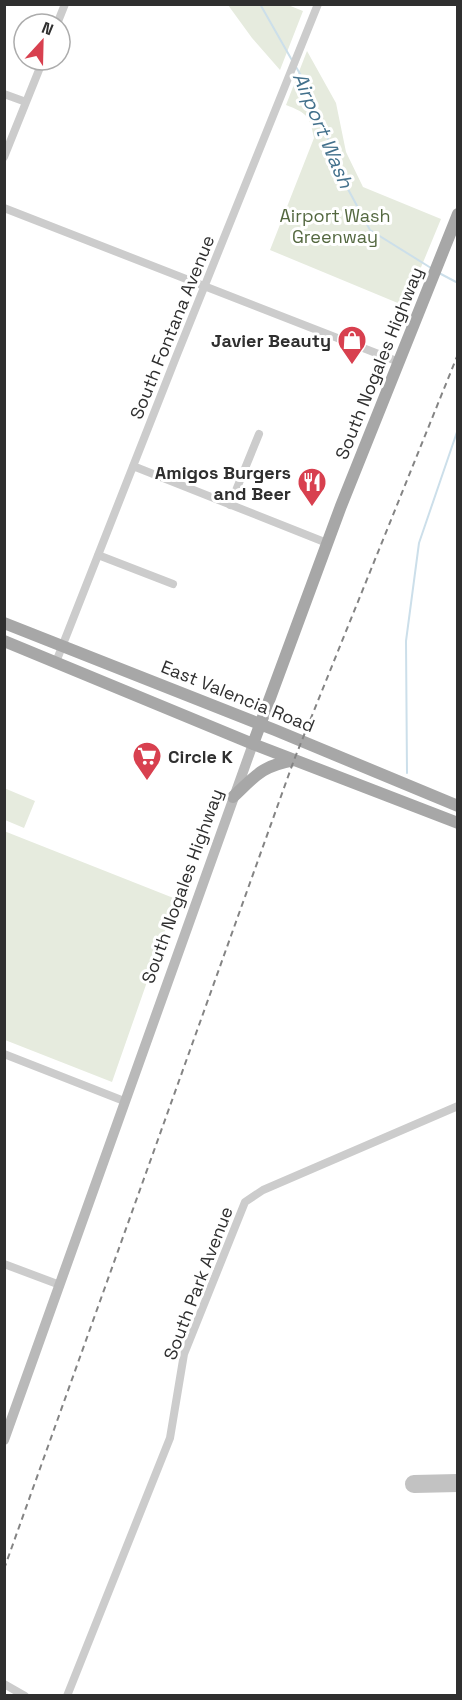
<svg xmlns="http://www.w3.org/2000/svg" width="462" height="1700" font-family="'Space Grotesk',sans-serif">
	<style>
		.green { fill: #e6ebde }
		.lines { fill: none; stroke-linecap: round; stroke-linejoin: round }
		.stream { stroke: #ccdfea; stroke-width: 2 }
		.taxiway { stroke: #c2c2c2; stroke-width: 18 }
		.minor { stroke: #ccc; stroke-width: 8 }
		.secondary { stroke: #b9b9b9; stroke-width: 10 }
		.primary { stroke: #a7a7a7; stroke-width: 12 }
		.rail { stroke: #848484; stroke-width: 2; stroke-dasharray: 6 4.5; stroke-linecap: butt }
		.labels { text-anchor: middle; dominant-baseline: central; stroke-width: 6; stroke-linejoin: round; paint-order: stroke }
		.park-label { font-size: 18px; fill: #546840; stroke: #fff }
		.street-label { font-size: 18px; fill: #2f2f2f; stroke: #fff }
		.poi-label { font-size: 18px; font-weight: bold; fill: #2f2f2f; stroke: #fff; text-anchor: end }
		.water-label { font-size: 20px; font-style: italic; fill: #43718c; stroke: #fff }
	</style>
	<rect width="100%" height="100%" fill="#fff"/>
	<path class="green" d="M228 5H288L303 11 280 70 252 38Z
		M307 51 336 103 346 152 363 187 441 219 405 306 270 250 314 138C310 116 307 113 286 105Z
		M4 788 35 801 24 828 5 820Z
		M4 831 176 899 112 1082 5 1040Z"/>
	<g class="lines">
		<path class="stream" d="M260 4 293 62
			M296 67 312 94 342 178 370 230 431 268
			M439 273 458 283
			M407 773 406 641 419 543 458 429"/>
		<path class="taxiway" d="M414 1484 458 1483"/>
		<path class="minor" d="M57 24 65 4
			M4 94 26 102
			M4 157 43 60
			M4 208 399 362
			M133 466 327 543
			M230 505 259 434
			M98 555 173 584
			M56 662 176 357 318 4
			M4 1054 124 1101
			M4 1264 60 1285
			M4 1684 25 1696
			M67 1696 170 1438 184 1354 245 1202 263 1190 458 1106"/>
		<path class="secondary" d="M4 1440 253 744"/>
		<path class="primary" d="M4 623 275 730 458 806
			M4 641 253 744 458 823
			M253 744 341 506 458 214
			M233 797C256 775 262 766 294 760"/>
		<path class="rail" d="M4 1569 294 760 458 354"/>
	</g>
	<defs>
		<g id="shop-pin" transform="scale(1.5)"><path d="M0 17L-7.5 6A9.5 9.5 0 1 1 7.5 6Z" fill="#d8404f" stroke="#fff"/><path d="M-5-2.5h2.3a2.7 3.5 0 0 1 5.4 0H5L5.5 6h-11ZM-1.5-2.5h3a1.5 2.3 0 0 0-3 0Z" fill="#fff"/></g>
		<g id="restaurant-pin" transform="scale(1.5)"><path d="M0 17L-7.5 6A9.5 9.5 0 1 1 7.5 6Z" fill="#d8404f" stroke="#fff"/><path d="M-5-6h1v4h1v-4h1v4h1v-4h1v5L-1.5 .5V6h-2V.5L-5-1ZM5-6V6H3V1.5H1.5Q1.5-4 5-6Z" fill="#fff"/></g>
		<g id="supermarket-pin" transform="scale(1.5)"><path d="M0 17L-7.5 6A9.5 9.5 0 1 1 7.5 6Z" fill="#d8404f" stroke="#fff"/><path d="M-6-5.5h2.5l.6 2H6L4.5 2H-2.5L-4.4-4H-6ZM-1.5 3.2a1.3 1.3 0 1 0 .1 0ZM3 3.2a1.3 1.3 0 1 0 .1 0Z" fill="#fff"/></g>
	</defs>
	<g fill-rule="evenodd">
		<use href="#shop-pin" x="352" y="340"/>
		<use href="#restaurant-pin" x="312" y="482"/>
		<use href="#supermarket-pin" x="147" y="756"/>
	</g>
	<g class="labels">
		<g class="park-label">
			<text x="335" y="215">Airport Wash<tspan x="335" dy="21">Greenway</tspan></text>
		</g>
		<g class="street-label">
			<text transform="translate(172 327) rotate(-68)">South Fontana Avenue</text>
			<text transform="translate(379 363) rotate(-68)">South Nogales Highway</text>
			<text transform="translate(238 696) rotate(22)">East Valencia Road</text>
			<text transform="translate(182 886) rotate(-70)">South Nogales Highway</text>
			<text transform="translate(198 1283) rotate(-69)">South Park Avenue</text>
		</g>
		<g class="poi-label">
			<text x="331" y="340">Javier Beauty</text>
			<text x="291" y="472">Amigos Burgers<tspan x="291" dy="21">and Beer</tspan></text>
			<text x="168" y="756" text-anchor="start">Circle K</text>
		</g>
		<g class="water-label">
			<text transform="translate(323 130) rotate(67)">Airport Wash</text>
		</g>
	</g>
	<rect width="462" height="1700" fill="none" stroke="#2f2f2f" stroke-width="12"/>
	<g transform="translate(42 42) rotate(22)"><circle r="28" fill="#ffffff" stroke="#acacac" stroke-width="1.5"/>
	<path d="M0-4.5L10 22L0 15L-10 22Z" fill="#d8404f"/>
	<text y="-9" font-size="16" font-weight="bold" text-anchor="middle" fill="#2f2f2f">N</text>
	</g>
</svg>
